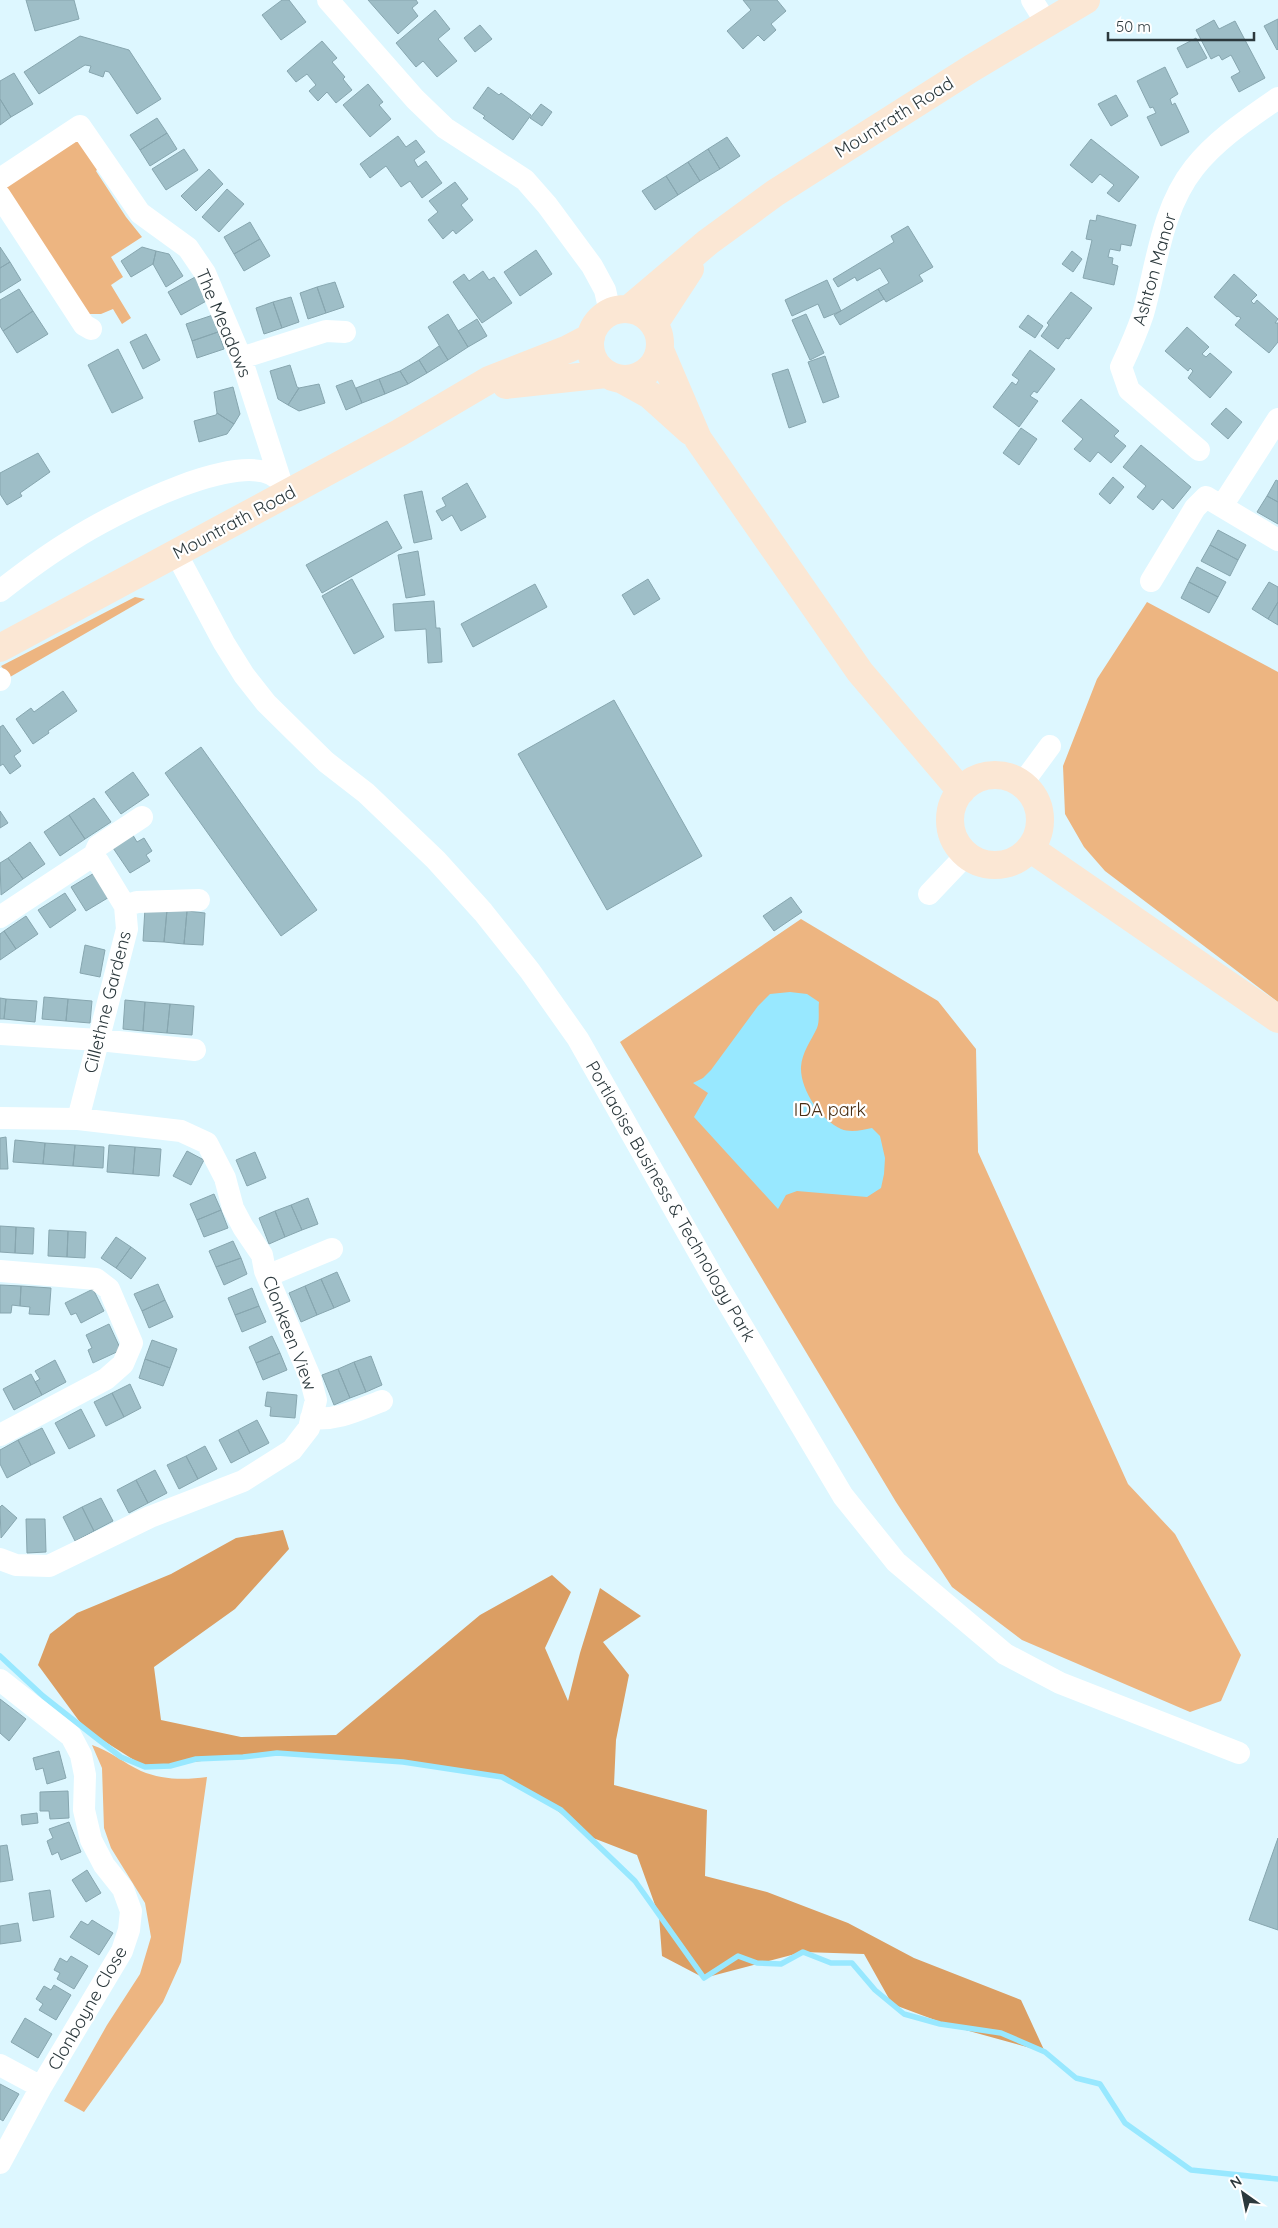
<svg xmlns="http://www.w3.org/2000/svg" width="1278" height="2228" font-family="Quicksand,sans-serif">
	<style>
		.green { fill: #edb581 }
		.forest { fill: #db9e63 }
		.water { fill: #98e8ff }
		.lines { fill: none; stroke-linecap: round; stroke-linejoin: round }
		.stream { stroke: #98e8ff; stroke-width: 5.5 }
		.building { fill: #9ebec7; stroke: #87a6af }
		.street { stroke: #fff; stroke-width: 22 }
		.secondary { stroke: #fbe7d4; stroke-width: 28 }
		.labels { text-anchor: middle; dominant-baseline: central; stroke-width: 4.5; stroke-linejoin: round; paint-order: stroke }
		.street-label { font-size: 18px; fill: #2c393d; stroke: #fff }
		.park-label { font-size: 18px; fill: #472d14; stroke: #fff }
	</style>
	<rect width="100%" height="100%" fill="#ddf7ff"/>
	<path class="green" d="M78 140 101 165 96 171 126 217 142 237 111 257 123 277 111 285 131 318 122 324 113 309 101 314H89L7 190V186Z
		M135 597 145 599 10 677 1 666Z
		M1147 602 1278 672V1002L1105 871 1084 847 1065 814 1063 766 1097 679Z
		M801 919 938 1001 976 1049 978 1152 1128 1484 1175 1534 1241 1655 1221 1701 1190 1712 1022 1640 952 1587 896 1502 620 1042Z
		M92 1745C110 1751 124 1763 141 1771 162 1780 185 1780 207 1777L181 1962 163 2002 84 2112 64 2101 107 2025 140 1974 151 1937 145 1903 111 1848 104 1828 102 1768Z"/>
	<path class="forest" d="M283 1530 289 1549 235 1609 154 1667 161 1720 241 1737 336 1735 480 1615 552 1575 571 1592 545 1648 568 1701 580 1653 600 1588 641 1616 603 1642 629 1675 616 1740 614 1785 707 1810 705 1876 767 1892 848 1923 914 1958 1021 2000 1045 2052 951 2026 892 2004 864 1954 803 1952 704 1978 662 1956 659 1916 637 1855 588 1836 547 1802 502 1777 387 1761 277 1753 145 1767 85 1729 38 1665 50 1634 77 1613 171 1574 236 1538Z"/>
	<path class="water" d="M790 992 807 994 819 1002C818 1009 820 1021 817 1028 811 1041 802 1052 801 1067 800 1090 821 1120 841 1129 851 1133 862 1130 872 1128L880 1136 885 1158 884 1174 881 1188 867 1197 797 1191 786 1195 778 1209 694 1117 708 1093 693 1083 703 1078 711 1070 758 1006 770 994Z"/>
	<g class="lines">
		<path class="stream" d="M0 1656 43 1696 95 1737 121 1757 145 1767 170 1766 196 1759 243 1757 277 1753 403 1762 502 1777 561 1810 635 1881 704 1978 738 1956 757 1963 781 1964 803 1952 831 1963H852L875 1990 904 2014 940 2024 1001 2033 1045 2052 1076 2078 1100 2084 1125 2123 1191 2170 1278 2179"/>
	</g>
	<path class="building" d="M26 0H74L79 19 35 31Z
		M282 0H289L306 22 281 40 262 15Z
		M368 0H416L418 3 412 8 418 16 398 34Z
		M743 0H777L786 11 771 24 776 30 764 41 758 35 743 49 727 31 751 10Z
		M435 10 450 29 438 39 457 61 437 77 423 61 416 67 396 43Z
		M1278 19V49L1277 50 1264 26Z
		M1214 20 1219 29 1235 21 1265 78 1239 92 1231 77 1240 72 1231 55 1222 60 1219 55 1211 59 1196 30Z
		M480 25 492 39 475 52 464 38Z
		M80 36 129 50 161 99 137 114 109 72 105 71 103 77 89 72 91 66 85 65 39 94 24 72Z
		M1196 38 1207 58 1187 68 1177 48Z
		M322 41 337 58 332 62 345 77 343 79 352 90 336 103 327 92 318 101 309 91 316 85 307 74 296 82 287 71Z
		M1165 67 1178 94 1170 99 1172 105 1175 103 1189 132 1161 146 1147 117 1156 113 1153 107 1150 108 1137 81Z
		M14 73 33 104 11 117 0 99V81Z
		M368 84 383 102 379 105 391 119 370 137 343 105Z
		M488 87 499 95 501 93 531 115 513 140 483 118 485 116 473 108Z
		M1116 95 1128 116 1111 126 1098 104Z
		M0 99 11 117 0 125Z
		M541 104 552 112 542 126 530 118Z
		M157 118 167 133 140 150 130 135Z
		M167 133 177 149 150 166 140 150Z
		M398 136 406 147 416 140 425 152 414 160 418 167 426 161 442 183 422 198 410 181 401 187 386 166 370 178 360 164Z
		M727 137 740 156 720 169 708 149Z
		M1091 139 1139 177 1119 202 1107 193 1114 185 1100 174 1092 183 1070 165Z
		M184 149 198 170 166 190 152 169Z
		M708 149 720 169 700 181 688 162Z
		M688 162 700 181 678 195 666 176Z
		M209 169 223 184 196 211 181 196Z
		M666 176 678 195 655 210 642 191Z
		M455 182 468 199 461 205 473 220 456 234 453 230 443 239 428 220 438 212 429 201Z
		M227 189 244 204 219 232 202 217Z
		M1097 215 1136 225 1131 246 1121 244 1120 251 1110 249 1108 257 1113 258 1112 264 1118 266 1114 285 1083 278 1092 240 1086 239 1090 220 1096 221Z
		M250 222 260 239 234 254 224 237Z
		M908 226 933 267 919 275 923 281 886 302 878 289 889 283 880 268 857 281 855 277 838 287 833 279 894 242 891 236Z
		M260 239 270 256 244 271 234 254Z
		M0 247 10 262 0 268Z
		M142 247 156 251 153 264 131 277 121 261Z
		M536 250 552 274 520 296 504 272Z
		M156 251 169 254 183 276 166 287 153 264Z
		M1072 251 1082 259 1073 272 1062 264Z
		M10 262 21 280 0 293V268Z
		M483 271 489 280 494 277 512 303 482 323 453 282 464 274 469 281Z
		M1234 274 1257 295 1251 301 1254 304 1257 300 1278 319 1275 323H1278V342L1269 353 1235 325 1241 318 1238 316 1237 317 1214 297Z
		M197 276 210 299 181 315 168 292Z
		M827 280 841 311 824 318 818 304 792 316 785 300Z
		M335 282 344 307 326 313 317 287Z
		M317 287 326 313 308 319 300 293Z
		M19 289 33 311 3 331 0 326V300Z
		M878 289 884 299 840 325 834 315Z
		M1071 292 1092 308 1069 339 1066 338 1058 349 1041 336 1049 325 1047 323Z
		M291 297 299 322 282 328 273 302Z
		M273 302 282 328 264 334 256 308Z
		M33 311 48 334 17 353 3 331Z
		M448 314 468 347 448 360 428 327Z
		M806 314 824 353 810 360 792 320Z
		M213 315 218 332 192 341 186 324Z
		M1028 315 1043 326 1035 338 1019 327Z
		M477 319 487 336 468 347 458 331Z
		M1187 327 1209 347 1202 354 1206 357 1210 353 1232 372 1210 398 1188 378 1193 371 1190 368 1188 371 1165 351Z
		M218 332 224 349 197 358 192 341Z
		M146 334 160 360 143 369 130 342Z
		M439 346 448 360 427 373 419 360Z
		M118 349 143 398 112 413 88 365Z
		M1030 350 1055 369 1037 393 1034 391 1030 396 1038 401 1019 427 993 407 1012 382 1016 385 1019 380 1012 375Z
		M825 356 839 397 823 403 808 362Z
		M419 360 427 373 408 384 400 371Z
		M290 365 297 387 299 388 288 405 278 399 270 371Z
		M788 369 806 422 789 428 772 374Z
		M400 371 408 384 385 394 379 379Z
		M379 379 385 394 362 403 356 388Z
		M352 380 362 403 346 410 336 386Z
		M319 384 325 403 299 411 288 405 299 388Z
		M233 387 240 414 234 424 217 413 214 392Z
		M1081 399 1119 431 1114 436 1126 446 1111 463 1098 452 1090 462 1074 449 1083 439 1062 421Z
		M1226 408 1242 422 1228 439 1211 424Z
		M217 413 234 424 227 434 199 442 194 421 216 415Z
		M1021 428 1037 439 1019 465 1003 453Z
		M1141 445 1191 487 1173 509 1162 499 1153 510 1137 497 1146 486 1123 467Z
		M38 453 50 472 20 493 22 496 7 505 0 494V473Z
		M1113 477 1124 487 1110 504 1099 494Z
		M1276 480 1278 481V502L1267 496Z
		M467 483 486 517 461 531 452 515 442 521 436 511 446 506 442 498Z
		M422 491 432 539 414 543 404 495Z
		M1267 496 1278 502V524L1257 512Z
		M387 521 402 548 322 593 306 565Z
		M1218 530 1246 545 1238 560 1210 545Z
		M1210 545 1238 560 1230 576 1201 561Z
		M418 551 425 595 406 598 398 555Z
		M1197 567 1226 582 1218 597 1189 582Z
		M352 579 384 637 354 654 322 596Z
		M648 579 660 599 634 615 622 595Z
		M1189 582 1218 597 1209 613 1181 598Z
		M1269 582 1278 587V602L1268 619 1252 609Z
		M535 584 547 607 473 647 461 624Z
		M434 601 436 628H440L442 662 428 663 426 629 395 631 393 604Z
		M1278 602V625L1268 619Z
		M63 691 77 711 48 731 49 733 33 744 16 719 31 708 34 712Z
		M614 700 702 856 607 910 518 754Z
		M3 725 21 751 14 756 21 766 10 774 3 764 0 766V727Z
		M201 747 317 910 281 936 165 773Z
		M133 772 149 795 121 814 105 792Z
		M94 798 111 822 85 839 69 815Z
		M0 811 8 823 0 828Z
		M69 815 85 839 60 856 44 832Z
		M131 832 137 842 144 838 152 851 146 855 150 861 130 873 111 845Z
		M30 842 45 864 23 879 8 858Z
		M8 858 23 879 1 895 0 863Z
		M96 872 111 896 86 911 71 887Z
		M65 893 76 910 50 928 38 910Z
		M791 897 802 912 774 931 763 916Z
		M145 908 167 910 164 942 143 941Z
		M167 910 187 911 184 944 164 942Z
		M187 911 205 913 203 945 184 944Z
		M26 916 38 934 16 949 4 931Z
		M4 931 16 949 0 960V934Z
		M85 945 105 950 100 977 80 973Z
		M44 997 68 999 66 1021 42 1019Z
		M0 998 6 999 4 1019H0Z
		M6 999 37 1001 35 1022 4 1019Z
		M68 999 92 1001 90 1023 66 1021Z
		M125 1000 145 1002 143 1031 123 1029Z
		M145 1002 170 1004 167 1033 143 1031Z
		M170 1004 194 1006 192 1035 167 1033Z
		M6 1137 8 1169H0V1138Z
		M15 1140 45 1143 43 1164 13 1162Z
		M45 1143 75 1145 73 1166 43 1164Z
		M75 1145 104 1147 103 1168 73 1166Z
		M109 1145 135 1147 133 1174 107 1172Z
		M135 1147 161 1149 159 1176 133 1174Z
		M187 1151 204 1160 191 1185 173 1176Z
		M255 1152 266 1178 247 1186 236 1160Z
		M214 1194 221 1210 197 1220 190 1204Z
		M308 1198 318 1224 302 1230 291 1205Z
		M291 1205 302 1230 285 1237 275 1211Z
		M221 1210 228 1228 204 1237 197 1220Z
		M275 1211 285 1237 269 1244 259 1218Z
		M0 1226 16 1227 15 1253 0 1252Z
		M16 1227 34 1228 33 1254 15 1253Z
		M49 1230 68 1231 67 1257 48 1256Z
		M68 1231 86 1232 85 1258 67 1257Z
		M116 1237 131 1247 116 1268 101 1258Z
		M233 1241 241 1258 216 1267 209 1251Z
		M131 1247 146 1258 131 1279 116 1268Z
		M241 1258 247 1274 224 1285 216 1267Z
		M337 1272 350 1301 334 1308 321 1279Z
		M321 1279 334 1308 317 1315 305 1286Z
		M158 1284 165 1300 142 1311 134 1294Z
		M0 1285 21 1286 20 1306 12 1305 11 1313H0Z
		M21 1286 51 1288 49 1315 29 1314 30 1307 20 1306Z
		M305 1286 317 1315 301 1322 289 1293Z
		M252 1288 259 1306 235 1315 228 1298Z
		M93 1289 104 1311 81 1323 76 1313 71 1315 65 1303Z
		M165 1300 173 1317 149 1328 142 1311Z
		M259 1306 266 1322 242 1332 235 1315Z
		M109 1324 121 1350 93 1363 88 1350 92 1348 86 1335Z
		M272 1336 280 1353 256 1363 249 1347Z
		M152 1340 177 1349 170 1368 145 1359Z
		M280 1353 287 1370 263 1380 256 1363Z
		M371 1356 382 1385 366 1392 354 1362Z
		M145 1359 170 1368 163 1386 139 1378Z
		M55 1360 66 1382 42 1395 35 1382 40 1379 35 1371Z
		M354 1362 366 1392 350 1398 338 1369Z
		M338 1369 350 1398 334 1405 322 1375Z
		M31 1374 42 1395 14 1410 3 1389Z
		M130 1384 141 1408 124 1417 112 1393Z
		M267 1392 297 1395 295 1418 270 1416 271 1407 265 1406Z
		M112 1393 124 1417 106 1426 94 1402Z
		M81 1409 95 1436 69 1449 55 1423Z
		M257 1420 269 1443 250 1453 238 1430Z
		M42 1428 55 1453 31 1465 18 1440Z
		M238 1430 250 1453 231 1463 219 1440Z
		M18 1440 31 1465 7 1478 0 1464V1450Z
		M205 1446 217 1469 198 1479 186 1456Z
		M186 1456 198 1479 179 1489 167 1465Z
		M155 1470 167 1493 148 1503 136 1480Z
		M136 1480 148 1503 129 1513 117 1490Z
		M101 1498 113 1521 94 1531 82 1507Z
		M2 1505 17 1518 1 1538 0 1507Z
		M82 1507 94 1531 75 1541 63 1517Z
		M26 1519H45L46 1552 27 1553Z
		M0 1699 26 1719 9 1741 0 1733Z
		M59 1751 66 1778 47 1784 43 1768 36 1770 33 1758Z
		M68 1791 69 1818 50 1819 49 1811H40V1792Z
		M37 1813 38 1823 22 1825 21 1815Z
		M69 1822 81 1852 61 1860 58 1852 52 1855 47 1841 53 1838 49 1829Z
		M1278 1838V1930L1249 1920Z
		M7 1845 13 1880 0 1882V1846Z
		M87 1870 101 1893 86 1902 72 1880Z
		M50 1890 54 1917 33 1921 29 1893Z
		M92 1920 113 1933 99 1955 70 1937 81 1921 88 1925Z
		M18 1923 21 1941 0 1944V1926Z
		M71 1956 88 1966 74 1989 57 1979 60 1973 54 1970 60 1958 67 1962Z
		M54 1985 71 1995 56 2020 39 2010 43 2004 36 1999 44 1986 51 1990Z
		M25 2018 52 2034 38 2058 11 2042Z
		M0 2084 19 2094 3 2121 0 2119Z"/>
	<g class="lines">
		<path class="street" d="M328 0 415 99 445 128 525 180 547 205 592 266 605 290 610 312
			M1032 0 1047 24
			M0 179 80 126 140 213 188 248 205 273 241 358 280 479
			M0 196 84 325 91 329
			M241 358 326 331 345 332
			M1199 450 1129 390 1121 367C1129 350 1137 332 1143 314 1157 265 1161 210 1194 168 1217 139 1248 119 1278 98
			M1222 506 1278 419
			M176 553 224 643 244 675 266 703 326 762 366 793 436 860 483 912 530 971 578 1039 711 1274 843 1496 896 1562 1005 1654 1060 1683 1239 1753
			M1151 581 1195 508 1206 497 1278 540
			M0 591C23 573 47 555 72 540 106 518 257 436 284 486
			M0 680V679
			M1022 784 1050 746
			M94 855 98 846 142 817
			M929 894 966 855
			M125 906 137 902 199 900
			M0 917 94 855 125 906 127 929 78 1119
			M0 1034 99 1040 195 1050
			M0 1118 78 1119 181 1131 207 1143 225 1178 233 1208 243 1227 262 1255 265 1271 310 1377 316 1400 309 1428 292 1450 243 1481 150 1517 49 1566 16 1565 0 1559
			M0 1271 96 1279 109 1289 132 1343 123 1364 106 1379 0 1435
			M267 1276 332 1249
			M311 1418C337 1421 358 1410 382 1401
			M0 1680 71 1736 81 1755 85 1775 84 1810 91 1840 104 1865 123 1889 131 1911 129 1930 122 1951 41 2087 0 2163
			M0 2065 41 2087"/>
		<path class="secondary" d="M590 344a35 35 0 1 1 70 0a35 35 0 1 1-70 0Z
			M629 309 708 242 775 193 972 68 1086 0
			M654 324 690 269
			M660 350 698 439 860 672 961 791
			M621 379 650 395 690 431
			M506 385 606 374
			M0 648 399 433 489 380 568 349 591 337
			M950 820a45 45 0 1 1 90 0a45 45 0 1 1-90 0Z
			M1031 849 1278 1019"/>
	</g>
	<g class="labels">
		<g class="street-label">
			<text transform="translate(894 117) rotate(-32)">Mountrath Road</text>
			<text transform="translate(1154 269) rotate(-74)">Ashton Manor</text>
			<text transform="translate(224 323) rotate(67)">The Meadows</text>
			<text transform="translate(234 522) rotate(-28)">Mountrath Road</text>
			<text transform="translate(107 1002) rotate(-76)">Cillethne Gardens</text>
			<text transform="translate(671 1201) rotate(60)">Portlaoise Business &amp; Technology Park</text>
			<text transform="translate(290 1333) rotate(69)">Clonkeen View</text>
			<text transform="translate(87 2008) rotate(-60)">Clonboyne Close</text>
		</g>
		<g class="park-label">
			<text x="830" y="1109">IDA park</text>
		</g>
	</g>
	<g transform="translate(1243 2193) rotate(327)" stroke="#ffffff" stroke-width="4" paint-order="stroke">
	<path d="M0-4L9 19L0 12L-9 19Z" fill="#2c393d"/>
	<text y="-8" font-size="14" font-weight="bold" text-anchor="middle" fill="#2c393d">N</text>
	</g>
	<path d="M1108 32v8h146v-8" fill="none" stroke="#2c393d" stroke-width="2.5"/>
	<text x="1116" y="32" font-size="15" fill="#2c393d" stroke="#ffffff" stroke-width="4" paint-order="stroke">50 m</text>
</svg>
